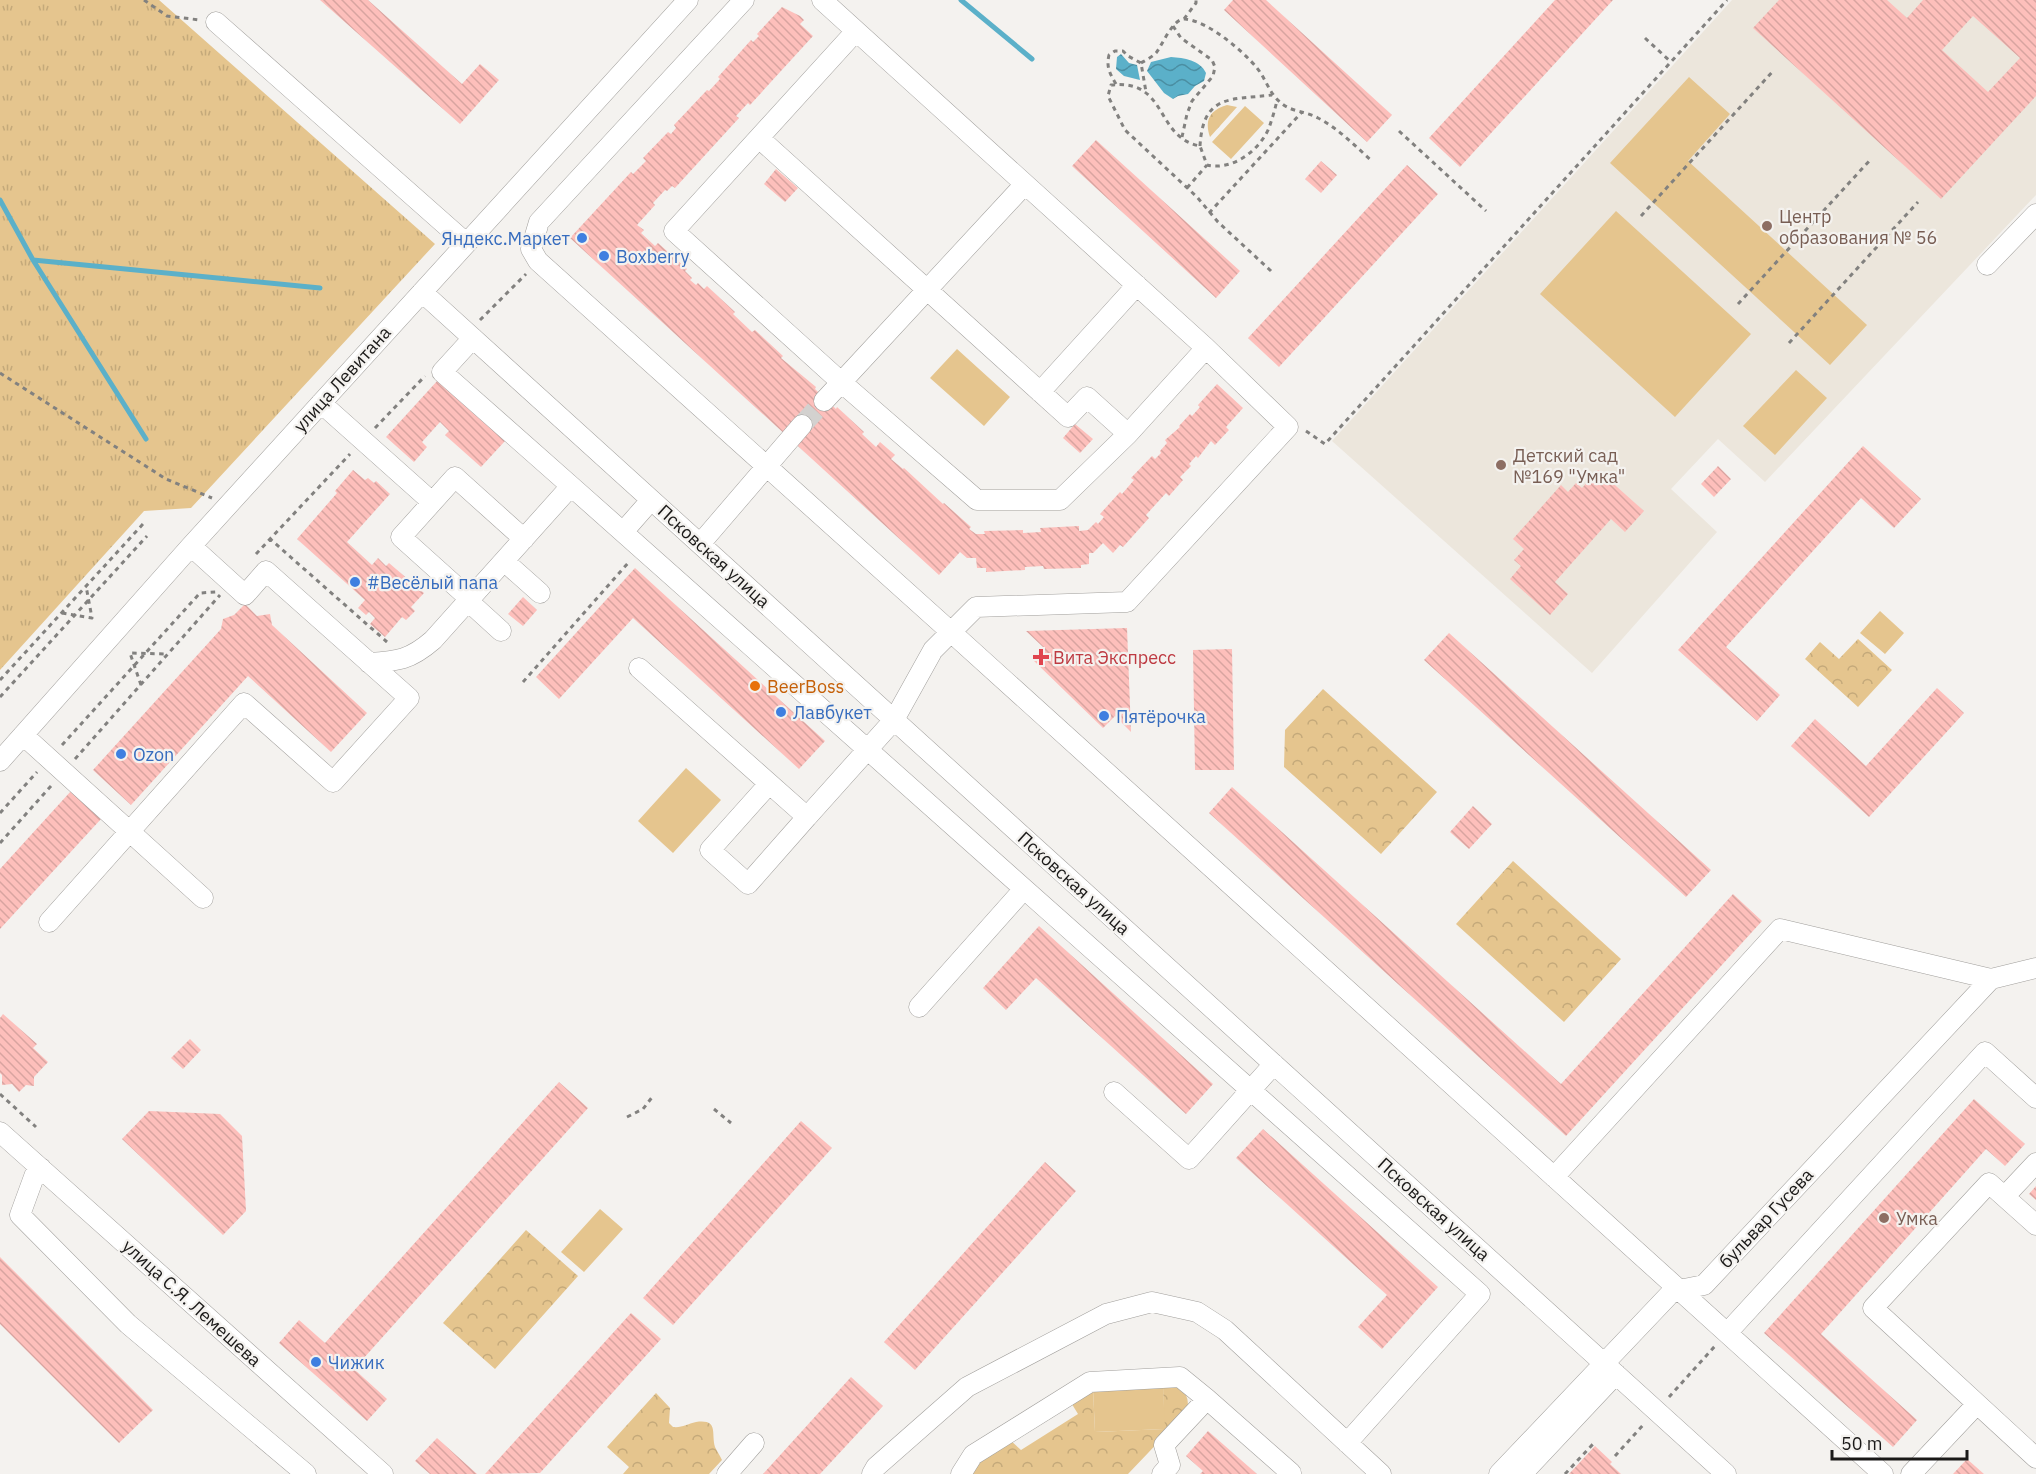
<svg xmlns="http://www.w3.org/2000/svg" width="2036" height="1474" font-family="'IBM Plex Sans',sans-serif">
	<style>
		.built { fill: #ece6dc }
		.grass { fill: url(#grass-tufts) }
		.park { fill: url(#park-crowns) }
		.pitch { fill: #e5c58e }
		.water { fill: url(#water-waves) }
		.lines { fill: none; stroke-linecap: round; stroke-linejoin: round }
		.stream { stroke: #5bb0c9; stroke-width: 5 }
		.building { fill: url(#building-back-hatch); fill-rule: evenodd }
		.minor-tunnel { stroke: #d3d1cf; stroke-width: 20; stroke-dasharray: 20 10; stroke-linecap: butt }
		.minor-casing { stroke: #a19f9c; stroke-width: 21 }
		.path { stroke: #82817f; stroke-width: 3; stroke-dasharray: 4.5 4.5; stroke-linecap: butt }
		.minor { stroke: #fff; stroke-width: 20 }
		.education-dot { fill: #8d6e63; stroke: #f4f2ef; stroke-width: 2 }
		.shop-dot { fill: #3f7fe0; stroke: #f4f2ef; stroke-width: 2 }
		.health-dot { fill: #e0444e; stroke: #f4f2ef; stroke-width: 2 }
		.food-dot { fill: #e8710a; stroke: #f4f2ef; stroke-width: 2 }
		.labels { text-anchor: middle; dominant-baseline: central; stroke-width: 4.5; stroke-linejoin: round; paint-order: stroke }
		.education-label { font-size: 18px; fill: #785e54; stroke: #f4f2ef; text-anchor: start }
		.shop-label { font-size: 18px; fill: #366cbe; stroke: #f4f2ef; text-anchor: start }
		.street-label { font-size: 18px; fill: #1a1918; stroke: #f4f2ef }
		.health-label { font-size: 18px; fill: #be3a42; stroke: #f4f2ef; text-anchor: start }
		.food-label { font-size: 18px; fill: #c56008; stroke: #f4f2ef; text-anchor: start }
	</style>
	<defs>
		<pattern id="grass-tufts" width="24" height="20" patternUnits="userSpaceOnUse" patternTransform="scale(1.5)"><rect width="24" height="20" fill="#e5c58e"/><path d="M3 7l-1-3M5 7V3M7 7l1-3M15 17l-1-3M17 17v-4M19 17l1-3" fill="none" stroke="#c4a97a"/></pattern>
		<pattern id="park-crowns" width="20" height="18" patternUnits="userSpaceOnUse" patternTransform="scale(1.5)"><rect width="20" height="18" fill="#e5c58e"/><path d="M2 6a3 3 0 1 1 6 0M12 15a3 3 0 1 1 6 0" fill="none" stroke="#c4a97a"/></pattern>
		<pattern id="water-waves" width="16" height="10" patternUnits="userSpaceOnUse" patternTransform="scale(1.5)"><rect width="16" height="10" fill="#5bb0c9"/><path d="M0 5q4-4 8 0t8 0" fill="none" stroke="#4a8ea2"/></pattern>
		<pattern id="building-back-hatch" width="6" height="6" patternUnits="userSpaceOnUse" patternTransform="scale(1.5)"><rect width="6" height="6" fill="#fdbfbb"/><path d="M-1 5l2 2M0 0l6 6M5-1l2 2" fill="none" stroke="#d8a4a0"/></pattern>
	</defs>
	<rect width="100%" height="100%" fill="#f4f2ef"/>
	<path class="built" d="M1732 0H2036V195L1765 482 1718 439 1671 489 1717 532 1592 673 1332 441Z"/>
	<path class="grass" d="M0 0H159L435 244 191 508 144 511 0 670Z"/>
	<path class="park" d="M1227 105 1237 107 1210 137C1204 120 1210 110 1227 105Z
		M1858 639 1892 670 1858 707 1805 659 1820 642 1839 659Z
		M1323 689 1437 792 1381 854 1284 767 1285 730Z
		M1513 861 1621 959 1564 1022 1456 924Z
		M526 1230 578 1276 495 1369 443 1323Z
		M1163 1385C1182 1387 1189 1390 1188 1411L1128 1474H970L981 1459 1009 1439 1021 1450 1078 1414 1070 1401 1093 1388 1095 1432 1164 1429Z
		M656 1393 670 1408 669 1423 673 1427C682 1428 687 1424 696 1422 719 1419 711 1433 715 1447 717 1451 720 1456 722 1460L709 1474H623L629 1467 607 1447Z"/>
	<path class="pitch" d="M1689 77 1730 114 1688 161 1867 325 1830 365 1610 163Z
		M1245 106 1264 123 1231 159 1212 142Z
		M1616 211 1751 334 1675 417 1540 294Z
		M957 349 1010 397 984 426 930 378Z
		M1796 370 1827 398 1775 455 1743 426Z
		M1880 611 1904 633 1885 654 1860 633Z
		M686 768 721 800 673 853 638 821Z
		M600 1209 623 1229 584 1272 561 1252Z
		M1163 1385 1165 1429 1095 1432 1093 1388Z"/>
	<path class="water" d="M1121 54 1129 63 1137 65 1140 80 1124 76 1116 69 1117 57Z
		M1171 57C1184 58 1200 60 1206 73L1204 81 1195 86 1188 94 1178 96 1173 99 1164 93 1147 71 1151 62Z"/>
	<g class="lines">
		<path class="stream" d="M961 0 1032 59
			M0 200 33 260 320 288
			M33 260 146 439"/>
	</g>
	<path class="building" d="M320 0H368L462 84 480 64 499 80 460 124Z
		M1233 0H1266L1392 115 1367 142 1224 10Z
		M1555 0H1613L1460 167 1429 138Z
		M1779 0H1887L1907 18 1923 0H2036V96L1941 199 1753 28ZM1973 16 2020 58 1988 92 1942 50Z
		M782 7 800 16 804 20 800 24 813 36 750 105 748 103 736 116 739 118 675 188 672 186 667 191 665 190 653 203 655 205 637 225 644 230 641 233 655 246 658 243 687 269 685 271 692 278 690 280 696 285 698 283 704 289 707 286 735 312 733 314 752 332 755 330 783 356 781 358 816 387 815 389 836 409 837 407 864 432 862 434 876 447 880 442 895 455 891 459 903 469 904 468 943 504 944 503 971 527 969 529 976 534H985L984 531 1023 530V533L1041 532 1040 528 1079 526V531L1088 530 1096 522 1098 524 1104 517 1100 514 1120 492 1122 494 1134 480 1131 478 1152 456 1155 459 1161 453 1160 451 1167 443 1165 440 1180 427 1179 426 1190 414 1192 416 1200 407 1198 405 1217 384 1243 408 1226 427 1229 430 1215 445 1211 441 1198 458 1196 456 1189 464 1191 466 1180 477 1183 480 1169 496 1166 493 1146 515 1149 518 1123 547 1120 545 1113 553 1103 543 1093 553H1089V564L1081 565V568L1044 569 1043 566 1025 567V570L986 572V568H977L976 558H967L960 552 939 575 570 238 631 172 633 174 646 161 643 158 668 132 671 134 676 128 674 125 707 90 709 91 720 79 718 77 751 40 753 42 759 36 757 34Z
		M1096 140 1240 271 1216 298 1072 166Z
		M1321 161 1337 175 1321 193 1305 179Z
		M1407 165 1438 194 1279 367 1248 338Z
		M776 169 798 188 785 202 764 184Z
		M438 380 505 441 481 467 445 435 449 431 440 422 422 442 427 447 414 462 386 437Z
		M1075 424 1093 439 1080 453 1063 438Z
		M1863 446 1921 499 1894 528 1861 498 1726 647 1780 695 1757 721 1678 650Z
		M1718 466 1731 479 1714 497 1701 484Z
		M353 470 365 480 368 478 374 483 376 481 390 494 347 542 372 565 378 558 386 566 389 563 424 593 411 607 415 611 406 620 402 617 385 637 370 624 375 618 369 612 366 615 358 608 365 600 297 539 337 493 335 491Z
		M1598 470 1644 511 1625 532 1611 519 1555 582 1568 594 1550 615 1510 579 1521 566 1514 560 1524 549 1513 539 1561 485 1568 492 1576 483 1582 488Z
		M635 568 825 741 799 769 633 618 559 699 536 677Z
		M523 597 537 610 523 626 508 614Z
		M245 604 257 616 270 614 272 625 367 713 331 752 248 676 131 805 93 770 221 629 223 619 234 615Z
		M1127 628 1131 732 1115 716 1103 728 1032 659 1043 647 1026 631Z
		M1449 633 1711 870 1686 897 1424 660Z
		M1232 649 1234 770H1195L1193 650Z
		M1937 688 1964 713 1869 817 1791 746 1815 719 1866 766Z
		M1232 787 1561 1084 1733 894 1762 921 1566 1136 1209 813Z
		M71 791 101 819 0 929V869Z
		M1473 806 1492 824 1469 849 1450 832Z
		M1039 926 1213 1084 1186 1114 1036 978 1006 1010 983 988Z
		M3 1014 37 1044 33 1048 48 1062 34 1077V1086L26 1085 19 1092 12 1084 2 1085V1075L0 1073V1018Z
		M190 1039 201 1050 183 1069 171 1058Z
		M559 1082 588 1108 354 1369 387 1399 367 1421 279 1343 299 1320 325 1343Z
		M1974 1099 2025 1144 2005 1166 1986 1149 1821 1334 1917 1420 1893 1447 1764 1333Z
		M149 1111 220 1114 242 1136 246 1211 223 1235 122 1139Z
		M801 1121 832 1148 673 1325 643 1298Z
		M1263 1129 1438 1287 1382 1349 1358 1327 1387 1295 1236 1158Z
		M1045 1162 1076 1191 915 1370 884 1342Z
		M2036 1186V1200L2029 1194Z
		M0 1257 153 1410 119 1443 0 1324Z
		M631 1313 661 1339 540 1473 485 1474Z
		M851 1377 883 1406 820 1474H763Z
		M1208 1431 1257 1474H1200L1203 1471 1186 1456Z
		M437 1438 477 1474H430L415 1461Z
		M1595 1446 1612 1462 1610 1464 1621 1474H1569Z
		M1967 1459 1984 1474H1953Z"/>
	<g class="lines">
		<path class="minor-tunnel" d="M802 425 824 401"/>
		<g class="minor-casing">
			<path id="minor" d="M744 0 539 222 531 249 538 261 951 632 1883 1474
				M822 0 1025 184 824 401
				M216 22 466 243
				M856 31 674 231 841 382 977 500H1060L1128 434
				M759 138 1068 417 1087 397 1128 434 1206 348 1025 184
				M1987 265 2036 214
				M422 292 1726 1474
				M1040 392 1137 285
				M321 403 432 502
				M571 486 1480 1294 1347 1443
				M623 532 651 500
				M700 544 802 425
				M504 561 540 593
				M470 599 401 537 455 477 524 539
				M468 601 501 631
				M369 663C398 661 410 660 433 640L571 486 442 372 473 338
				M639 668 807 817 894 720 933 650 976 607 1127 602 1288 427 1206 348
				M23 735 203 898
				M0 761 191 546 688 0
				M769 784 710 850 748 884 807 817
				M49 922 244 703 333 782 409 698 266 571 245 595 191 546
				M919 1007 1024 889
				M1114 1092 1189 1159 1274 1064
				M0 1132 383 1474
				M41 1168 35 1174 20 1215 128 1324 306 1474
				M1554 1177 1780 929 1991 979
				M2005 1196 2036 1163
				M2036 1225 1989 1183 1873 1308 2036 1458
				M1727 1333 1985 1052 2036 1098
				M727 1474 754 1443
				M872 1474 876 1467 967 1387 1106 1314 1152 1302 1197 1312 1225 1330 1381 1474
				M961 1474 973 1455 1090 1382 1180 1377 1207 1399
				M1162 1474 1170 1465 1164 1445 1207 1399 1291 1473 1290 1474
				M1499 1474 1670 1294 1679 1290 1704 1285 1991 979 2036 968
				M1522 1474 1616 1374
				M1911 1474 1977 1404"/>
		</g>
		<path class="path" d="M144 0 167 16 200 20
			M1184 19 1196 3V0
			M1173 26 1181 38 1212 60 1215 67 1213 76 1192 101 1187 114 1182 137
			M1645 38 1671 62
			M1141 63C1146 60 1152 57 1156 53 1163 44 1173 18 1185 19 1208 21 1243 51 1257 68 1266 79 1269 93 1280 102 1290 112 1306 111 1318 118 1338 128 1355 146 1372 161
			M1116 84C1110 74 1106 67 1109 55L1115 51H1123L1128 56 1141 63 1146 92
			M1399 131 1486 211
			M1200 146C1203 94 1230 100 1272 95
			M1187 188 1207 165
			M1209 213 1301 113
			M1641 216 1774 70
			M1271 271 1218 222 1197 197 1125 130 1108 96 1111 85C1169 79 1154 137 1200 146L1207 165C1232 171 1259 151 1269 128 1272 119 1275 110 1277 100
			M1738 304 1871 159
			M480 320 526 274
			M1789 343 1918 202
			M0 373 166 479 212 498
			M375 428 425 376
			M1306 431 1325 444 1727 0
			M269 538 387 642
			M256 554 350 454
			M62 613 92 618 86 586
			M0 680 143 524
			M523 682 628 563
			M141 685 130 653 168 654
			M0 697 147 536
			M62 745 200 593 216 592
			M75 759 220 595
			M0 813 37 772
			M0 843 51 786
			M0 1094 36 1127
			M714 1109 731 1123
			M627 1117 643 1109 653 1096
			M1669 1397 1715 1346
			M1615 1456 1644 1424
			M1565 1474 1593 1444"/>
		<use href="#minor" class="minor"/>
	</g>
	<g class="education-dot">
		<circle cx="1767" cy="226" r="6"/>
		<circle cx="1501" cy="465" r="6"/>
		<circle cx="1884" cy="1218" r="6"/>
	</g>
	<g class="shop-dot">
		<circle cx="582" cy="238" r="6"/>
		<circle cx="604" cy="256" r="6"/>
		<circle cx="355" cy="582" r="6"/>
		<circle cx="781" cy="712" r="6"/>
		<circle cx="1104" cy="716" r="6"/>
		<circle cx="121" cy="754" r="6"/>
		<circle cx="316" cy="1362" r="6"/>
	</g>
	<path class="health-dot" d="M1038 648h6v6h6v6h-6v6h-6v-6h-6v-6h6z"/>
	<circle class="food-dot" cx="755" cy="686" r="6"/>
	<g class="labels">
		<g class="education-label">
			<text x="1779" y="216">Центр<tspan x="1779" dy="21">образования № 56</tspan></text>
			<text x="1513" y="455">Детский сад<tspan x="1513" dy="21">№169 "Умка"</tspan></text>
			<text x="1896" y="1218">Умка</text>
		</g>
		<g class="shop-label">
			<text x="570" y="238" text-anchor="end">Яндекс.Маркет</text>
			<text x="616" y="256">Boxberry</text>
			<text x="367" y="582">#Весёлый папа</text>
			<text x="793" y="712">Лавбукет</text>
			<text x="1116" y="716">Пятёрочка</text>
			<text x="133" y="754">Ozon</text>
			<text x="328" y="1362">Чижик</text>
		</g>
		<g class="street-label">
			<text transform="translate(342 379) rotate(-48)">улица Левитана</text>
			<text transform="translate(714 556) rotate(42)">Псковская улица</text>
			<text transform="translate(1074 883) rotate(42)">Псковская улица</text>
			<text transform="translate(1434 1209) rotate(42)">Псковская улица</text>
			<text transform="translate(1766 1218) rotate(-47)">бульвар Гусева</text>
			<text transform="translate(192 1303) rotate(42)">улица С.Я. Лемешева</text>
		</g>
		<g class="health-label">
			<text x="1053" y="657">Вита Экспресс</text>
		</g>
		<g class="food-label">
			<text x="767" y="686">BeerBoss</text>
		</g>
	</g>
	<path d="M1832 1450v9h135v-9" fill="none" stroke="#1a1918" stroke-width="3"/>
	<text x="1841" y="1450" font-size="18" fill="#1a1918" stroke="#f4f2ef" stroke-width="4.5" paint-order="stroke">50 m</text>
</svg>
